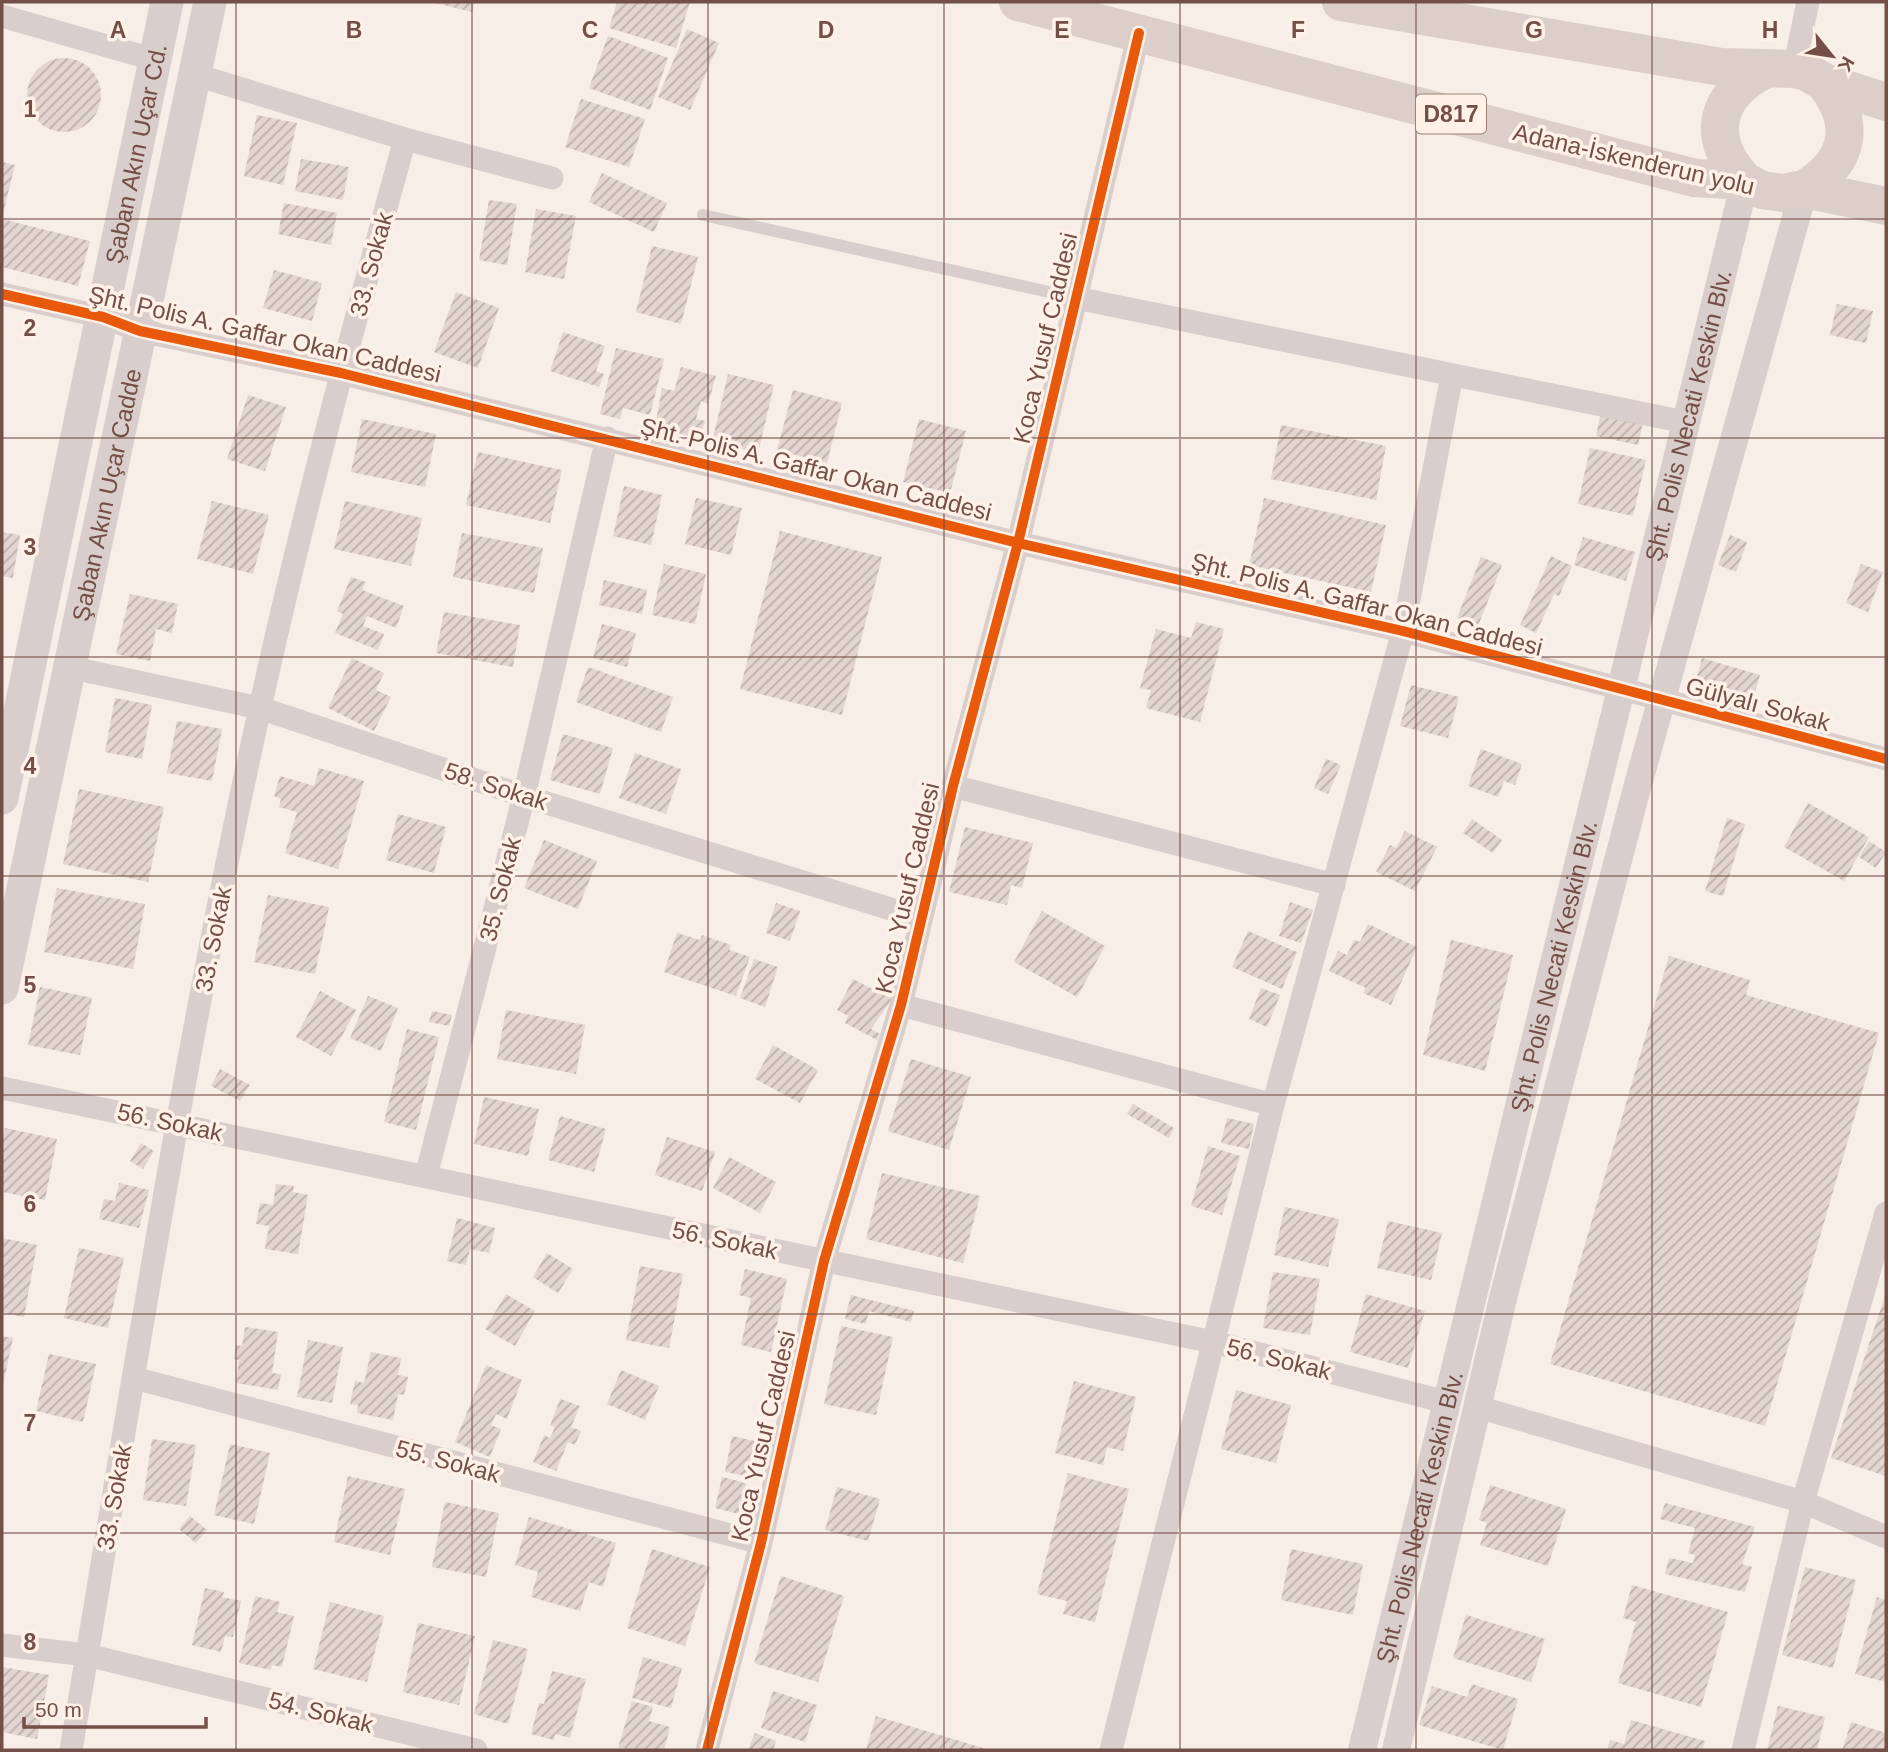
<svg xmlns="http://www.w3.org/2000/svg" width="1888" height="1752" font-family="Helvetica,sans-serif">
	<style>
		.building { fill: url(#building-hatch) }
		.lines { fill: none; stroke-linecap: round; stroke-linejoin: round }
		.service { stroke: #d9cecb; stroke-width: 12 }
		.minor { stroke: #d9cecb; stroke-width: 23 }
		.tertiary { stroke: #d9cecb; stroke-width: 28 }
		.secondary { stroke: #d9cecb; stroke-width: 33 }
		.trunk { stroke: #dccec8; stroke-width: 38 }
		.cycleway-casing { stroke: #fff1e7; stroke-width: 15 }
		.cycleway { stroke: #e8590c; stroke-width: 10 }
		.grid { fill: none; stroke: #744f47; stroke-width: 2; stroke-opacity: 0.55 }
		.labels { text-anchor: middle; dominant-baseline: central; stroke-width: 7; stroke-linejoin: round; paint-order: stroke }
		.shield { fill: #fff1e7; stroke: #9e8077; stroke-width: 2 }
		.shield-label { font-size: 23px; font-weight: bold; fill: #744f47 }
		.street-label { font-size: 24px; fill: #744f47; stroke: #fff1e7 }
		.grid-label { font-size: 23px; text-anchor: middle; font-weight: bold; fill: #744f47; stroke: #fff1e7; stroke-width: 7; stroke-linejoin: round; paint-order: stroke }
	</style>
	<defs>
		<pattern id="building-hatch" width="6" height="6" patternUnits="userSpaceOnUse" patternTransform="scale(1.75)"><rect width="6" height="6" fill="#e3d5cf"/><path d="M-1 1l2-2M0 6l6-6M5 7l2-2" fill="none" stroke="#bdafaa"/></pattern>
	</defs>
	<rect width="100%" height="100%" fill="#f7eee7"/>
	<path class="building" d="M431 2H475L472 12Z
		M617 2H690L676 48 609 28Z
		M687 29 719 43 690 110 658 97Z
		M608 36 668 58 650 110 589 88Z
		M27 95a37 37 0 1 1 74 0a37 37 0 1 1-74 0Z
		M581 99 645 119 629 167 565 147Z
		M257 115 297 123 283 185 244 176Z
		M301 159 349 167 343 200 295 191Z
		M2 162 15 165 3 214H2Z
		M602 173 667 203 654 232 589 202Z
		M489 200 517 204 507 265 479 260Z
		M284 203 337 213 331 245 278 234Z
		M536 209 576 216 564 279 525 272Z
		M2 219 90 241 78 286 2 267Z
		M652 246 698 257 681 324 636 312Z
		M274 270 322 283 312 321 263 308Z
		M456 292 499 308 478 368 434 352Z
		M1837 304 1873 311 1866 343 1830 335Z
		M563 332 605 346 596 371 604 374 599 387 550 371Z
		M616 348 664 359 650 415 623 408 620 419 600 414Z
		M681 367 716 376 708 404 701 401 696 419 705 421 700 439 655 427 662 388 674 391Z
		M728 374 774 385 758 453 712 442Z
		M793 390 842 403 827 463 777 450Z
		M248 395 286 407 265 471 227 459Z
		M1602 407 1644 417 1638 445 1596 436Z
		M362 419 436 434 425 487 351 472Z
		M919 419 966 431 950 493 903 482Z
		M1281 425 1386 446 1376 500 1271 479Z
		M1590 448 1646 460 1633 516 1578 504Z
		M478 452 562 470 550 523 466 505Z
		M624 486 662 495 651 545 613 536Z
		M696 498 742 508 731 555 685 544Z
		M1264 498 1386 525 1371 592 1249 565Z
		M212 501 269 515 253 574 197 559Z
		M345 501 422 518 411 566 334 549Z
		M780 531 882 557 842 715 740 689Z
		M2 532 20 535 13 578 2 576Z
		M462 533 543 548 534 593 453 577Z
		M1730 535 1747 542 1736 572 1718 565Z
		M1583 537 1635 552 1626 581 1574 565Z
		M1551 556 1572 566 1559 596 1554 594 1536 633 1520 625Z
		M1481 557 1502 565 1478 626 1457 618Z
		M664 564 706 574 695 624 652 615Z
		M1861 564 1883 572 1868 612 1846 603Z
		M351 577 366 582 362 590 404 606 396 628 367 616 363 626 384 634 378 650 335 633 343 614 337 611Z
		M604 580 647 590 642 614 599 605Z
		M130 594 178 604 172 633 156 629 150 661 116 654Z
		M444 612 520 625 513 667 436 653Z
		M1196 622 1224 629 1200 722 1146 708 1151 690 1140 688 1156 629 1191 638Z
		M602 624 636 633 627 667 593 658Z
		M352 658 384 673 376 690 391 697 374 731 328 708Z
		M1702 658 1760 675 1754 696 1696 680Z
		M588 667 673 697 661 732 576 702Z
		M1411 685 1459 697 1448 738 1400 726Z
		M115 698 152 705 142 759 105 752Z
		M177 721 222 729 212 781 167 773Z
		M563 734 613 748 600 794 550 780Z
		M1481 749 1522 764 1515 785 1504 781 1498 797 1468 786Z
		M635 753 681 769 666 814 619 798Z
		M1326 759 1341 765 1328 794 1314 788Z
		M319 768 364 781 338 869 285 853 297 812 279 807 281 799 274 796 280 776 314 786Z
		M79 789 164 807 148 882 63 864Z
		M1808 803 1869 837 1844 881 1784 847Z
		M398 814 446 827 434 873 386 860Z
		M1727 818 1745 824 1723 896 1705 891Z
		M1472 819 1502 840 1493 853 1463 833Z
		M965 827 1033 843 1022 888 1011 885 1007 905 949 892Z
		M1405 831 1437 847 1415 891 1376 872 1390 845 1396 848Z
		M544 840 597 861 578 909 524 888Z
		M1869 841 1886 852 1876 868 1859 857Z
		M57 888 145 904 133 969 44 952Z
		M268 895 329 907 315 974 254 962Z
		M1290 902 1313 910 1301 943 1279 936Z
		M776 903 800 911 790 941 766 933Z
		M1042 911 1105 946 1077 997 1014 962Z
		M1368 924 1417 947 1391 1005 1363 993 1366 988 1329 971 1338 951 1347 955 1354 940 1360 942Z
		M1248 931 1297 952 1282 989 1232 967Z
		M677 933 700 940 702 935 731 945 729 950 750 957 736 996 664 972Z
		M1451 940 1513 955 1485 1071 1423 1055Z
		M1669 956 1750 980 1746 995 1879 1033 1765 1426 1550 1364Z
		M754 959 778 967 765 1007 740 998Z
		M853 979 892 999 871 1029 880 1034 877 1040 845 1023 848 1016 837 1010Z
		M40 987 92 998 80 1055 28 1045Z
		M1261 988 1280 995 1267 1027 1249 1019Z
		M320 991 356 1010 331 1056 296 1037Z
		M368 996 398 1008 381 1051 350 1038Z
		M506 1010 585 1025 576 1074 497 1059Z
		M432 1011 452 1015 449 1026 429 1022Z
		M407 1029 439 1037 416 1130 384 1122Z
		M773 1045 818 1070 800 1103 755 1079Z
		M911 1059 971 1077 949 1150 888 1131Z
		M220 1069 250 1085 240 1101 211 1086Z
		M484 1097 539 1109 528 1156 474 1144Z
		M1133 1104 1174 1128 1169 1138 1127 1114Z
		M560 1116 606 1129 594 1172 548 1160Z
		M1227 1118 1254 1124 1249 1149 1221 1143Z
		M5 1128 57 1139 45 1200 2 1192V1145Z
		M667 1137 715 1152 702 1191 655 1175Z
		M141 1143 154 1151 143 1169 130 1161Z
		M1208 1146 1240 1156 1222 1215 1191 1206Z
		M729 1157 776 1182 760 1213 713 1188Z
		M882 1173 980 1196 963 1263 866 1239Z
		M119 1183 149 1190 139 1228 99 1219 104 1199 115 1201Z
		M276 1184 294 1186 293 1192 308 1195 298 1254 265 1249 269 1226 256 1224 260 1203 273 1205Z
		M1285 1207 1339 1219 1328 1267 1274 1255Z
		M457 1218 495 1228 489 1253 470 1249 466 1265 447 1261Z
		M1388 1221 1442 1233 1431 1280 1377 1268Z
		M2 1238 37 1245 24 1317 2 1313Z
		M79 1248 124 1258 108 1328 64 1318Z
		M547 1253 573 1269 558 1293 533 1277Z
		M640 1266 683 1274 669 1348 626 1340Z
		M745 1269 787 1279 771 1352 741 1345 751 1298 739 1295Z
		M1273 1272 1320 1279 1310 1335 1263 1328Z
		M1886 1293V1476L1831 1458Z
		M506 1294 535 1311 515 1346 485 1329Z
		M1366 1294 1425 1311 1408 1368 1350 1352Z
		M851 1295 914 1311 911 1322 869 1311 866 1324 845 1319Z
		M841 1326 893 1337 876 1415 824 1404Z
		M245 1327 278 1332 272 1373 281 1374 278 1390 236 1383 239 1360 234 1359 236 1345 242 1346Z
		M2 1336 13 1338 3 1385H2Z
		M308 1340 343 1347 332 1403 297 1397Z
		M371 1352 401 1358 398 1375 408 1377 404 1395 398 1394 393 1420 357 1413 358 1405 350 1404 355 1381 364 1383Z
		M49 1354 96 1364 83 1422 36 1411Z
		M486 1365 522 1380 507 1419 496 1414 491 1425 501 1429 490 1457 455 1442Z
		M621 1370 659 1386 645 1420 607 1404Z
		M1074 1381 1136 1397 1123 1451 1107 1447 1103 1465 1055 1453Z
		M1236 1390 1291 1405 1276 1463 1221 1449Z
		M560 1399 580 1406 571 1427 581 1431 575 1445 568 1442 556 1471 533 1462 544 1435 550 1438 555 1427 550 1426Z
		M732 1436 759 1442 752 1477 725 1472Z
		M152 1439 196 1445 186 1506 143 1500Z
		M230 1444 270 1453 254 1524 214 1515Z
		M1068 1473 1129 1489 1095 1622 1063 1614 1067 1601 1037 1594Z
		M348 1476 405 1489 390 1555 334 1542Z
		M722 1477 746 1483 739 1514 715 1508Z
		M1490 1485 1566 1509 1548 1566 1480 1545 1487 1523 1479 1520Z
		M837 1487 880 1499 868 1541 825 1530Z
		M445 1502 499 1513 486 1577 432 1567Z
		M1665 1503 1755 1527 1742 1564 1752 1567 1745 1592 1665 1574 1669 1558 1693 1563 1695 1555 1688 1553 1695 1528 1660 1519Z
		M190 1516 207 1530 196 1543 179 1529Z
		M529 1517 616 1543 603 1587 589 1582 580 1611 531 1597 538 1572 515 1565Z
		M652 1549 710 1567 685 1646 627 1628Z
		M1291 1549 1363 1564 1353 1615 1281 1600Z
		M1805 1567 1856 1580 1833 1668 1782 1655Z
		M781 1576 844 1596 818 1682 754 1663Z
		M1632 1585 1728 1612 1701 1707 1618 1683 1636 1622 1623 1618Z
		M205 1588 224 1592 222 1597 241 1601 233 1637 225 1636 221 1652 192 1645Z
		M255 1596 280 1602 277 1612 294 1616 282 1667 272 1665 271 1670 239 1663Z
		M1877 1597 1886 1600V1682L1855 1674Z
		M330 1602 384 1616 367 1682 313 1669Z
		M1466 1615 1545 1639 1531 1682 1453 1658Z
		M418 1623 475 1636 459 1705 403 1692Z
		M493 1640 528 1649 508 1724 474 1714Z
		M643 1657 682 1668 671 1708 632 1698Z
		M2 1667 49 1675 37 1739 2 1732Z
		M552 1671 586 1679 570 1738 555 1734 554 1740 531 1734 539 1703 544 1704Z
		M1472 1684 1518 1699 1503 1750 1419 1725 1432 1686 1467 1697Z
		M773 1691 817 1705 805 1742 761 1728Z
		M632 1701 653 1707 649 1721 670 1727 664 1750 618 1748Z
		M1778 1706 1825 1717 1817 1750H1767Z
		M876 1716 990 1750H866Z
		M1631 1720 1705 1741 1702 1750H1607L1610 1740 1624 1744Z
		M1851 1722 1886 1733V1750H1842Z
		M755 1733 776 1741 773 1750H748Z"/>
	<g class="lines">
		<path class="service" d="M703 215 1076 298"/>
		<path class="minor" d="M2 16 156 60
			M1794 69 1808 2
			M193 74 405 139 552 178
			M2 294 103 317 140 331 341 373 1018 543 1403 631 1886 759
			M1076 298 1685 422
			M68 667 260 708 524 796 920 918
			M953 786 1334 885
			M901 1005 1273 1105
			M2 1088 1213 1342 1446 1402
			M426 1176 524 796 607 438
			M134 1378 761 1543
			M1478 1407 1803 1502 1886 1537
			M2 1645 87 1655 476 1750
			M71 1750C130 1402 183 1053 260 708 302 517 353 327 405 139
			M707 1750 761 1543 824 1261 901 1005 953 786 1018 543 1139 33
			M1111 1750 1273 1105 1403 631 1452 375
			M1743 1750 1803 1502 1886 1213"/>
		<g class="tertiary">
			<path id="s1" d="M1362 1750 1745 181"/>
			<path d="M1396 1750 1504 1294 1637 788 1804 189"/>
		</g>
		<g class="secondary">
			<path id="s2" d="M2 798 167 2"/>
			<path id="s3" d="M2 988 210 2"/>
		</g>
		<path class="trunk" d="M1018 2 1695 178 1745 181 1762 190 1783 193 1804 189 1886 206
			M1341 2 1721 67 1794 69 1805 71 1824 82 1886 102
			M1745 181C1705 140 1714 95 1764 70
			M1804 189C1850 162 1857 124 1824 82"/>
		<g class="cycleway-casing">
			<path id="cycleway" d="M2 294 103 317 140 331 341 373 1018 543 1403 631 1886 759
				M707 1750 761 1543 824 1261 901 1005 953 786 1018 543 1139 33"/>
		</g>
		<use href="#cycleway" class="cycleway"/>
	</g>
	<path class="grid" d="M236 2V1750M472 2V1750M708 2V1750M944 2V1750M1180 2V1750M1416 2V1750M1652 2V1750M2 219H1886M2 438H1886M2 657H1886M2 876H1886M2 1095H1886M2 1314H1886M2 1533H1886"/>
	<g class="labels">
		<rect class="shield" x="1416" y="94.5" width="70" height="39" rx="5"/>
		<g class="shield-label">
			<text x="1451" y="114">D817</text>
		</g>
		<g class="street-label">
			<text stroke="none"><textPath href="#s2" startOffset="658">Şaban Akın Uçar Cd.</textPath></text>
			<text transform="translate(1634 159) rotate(13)">Adana-İskenderun yolu</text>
			<text transform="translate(371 264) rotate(-75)">33. Sokak</text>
			<text transform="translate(265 334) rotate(13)">Şht. Polis A. Gaffar Okan Caddesi</text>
			<text transform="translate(1045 338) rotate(-77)">Koca Yusuf Caddesi</text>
			<text stroke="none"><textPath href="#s1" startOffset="1374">Şht. Polis Necati Keskin Blv.</textPath></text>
			<text transform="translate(816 469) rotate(14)">Şht. Polis A. Gaffar Okan Caddesi</text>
			<text stroke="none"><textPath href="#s3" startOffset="504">Şaban Akın Uçar Cadde</textPath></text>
			<text transform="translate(1367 604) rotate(14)">Şht. Polis A. Gaffar Okan Caddesi</text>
			<text transform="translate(1758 704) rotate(15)">Gülyalı Sokak</text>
			<text transform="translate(496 786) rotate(18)">58. Sokak</text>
			<text transform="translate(907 888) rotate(-77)">Koca Yusuf Caddesi</text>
			<text transform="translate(500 889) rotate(-76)">35. Sokak</text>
			<text transform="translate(213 939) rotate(-79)">33. Sokak</text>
			<text stroke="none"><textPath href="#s1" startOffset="807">Şht. Polis Necati Keskin Blv.</textPath></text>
			<text transform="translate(170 1122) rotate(12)">56. Sokak</text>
			<text transform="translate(725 1240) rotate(12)">56. Sokak</text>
			<text transform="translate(1279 1359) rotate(14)">56. Sokak</text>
			<text transform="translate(763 1436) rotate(-77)">Koca Yusuf Caddesi</text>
			<text transform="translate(448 1461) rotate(15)">55. Sokak</text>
			<text transform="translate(114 1497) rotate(-80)">33. Sokak</text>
			<text stroke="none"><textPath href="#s1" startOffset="240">Şht. Polis Necati Keskin Blv.</textPath></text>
			<text transform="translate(321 1712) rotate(14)">54. Sokak</text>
		</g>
	</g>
	<g class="grid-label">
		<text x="118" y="38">A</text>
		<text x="354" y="38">B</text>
		<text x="590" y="38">C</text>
		<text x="826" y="38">D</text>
		<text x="1062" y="38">E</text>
		<text x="1298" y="38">F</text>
		<text x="1534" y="38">G</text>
		<text x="1770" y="38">H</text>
		<text x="30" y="117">1</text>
		<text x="30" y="336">2</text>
		<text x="30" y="555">3</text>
		<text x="30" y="774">4</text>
		<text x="30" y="993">5</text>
		<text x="30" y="1212">6</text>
		<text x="30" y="1431">7</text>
		<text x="30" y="1650">8</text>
	</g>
	<rect width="1888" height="1752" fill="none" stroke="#744f47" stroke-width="7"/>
	<g transform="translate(1832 56) rotate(120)" stroke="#fff1e7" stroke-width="5" paint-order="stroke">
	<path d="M0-5L12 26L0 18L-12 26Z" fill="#744f47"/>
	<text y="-10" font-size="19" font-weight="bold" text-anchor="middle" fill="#744f47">K</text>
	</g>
	<path d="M24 1717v10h182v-10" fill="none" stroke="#744f47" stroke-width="3.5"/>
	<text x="35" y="1717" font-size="21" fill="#744f47" stroke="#fff1e7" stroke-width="5" paint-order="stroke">50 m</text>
</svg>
